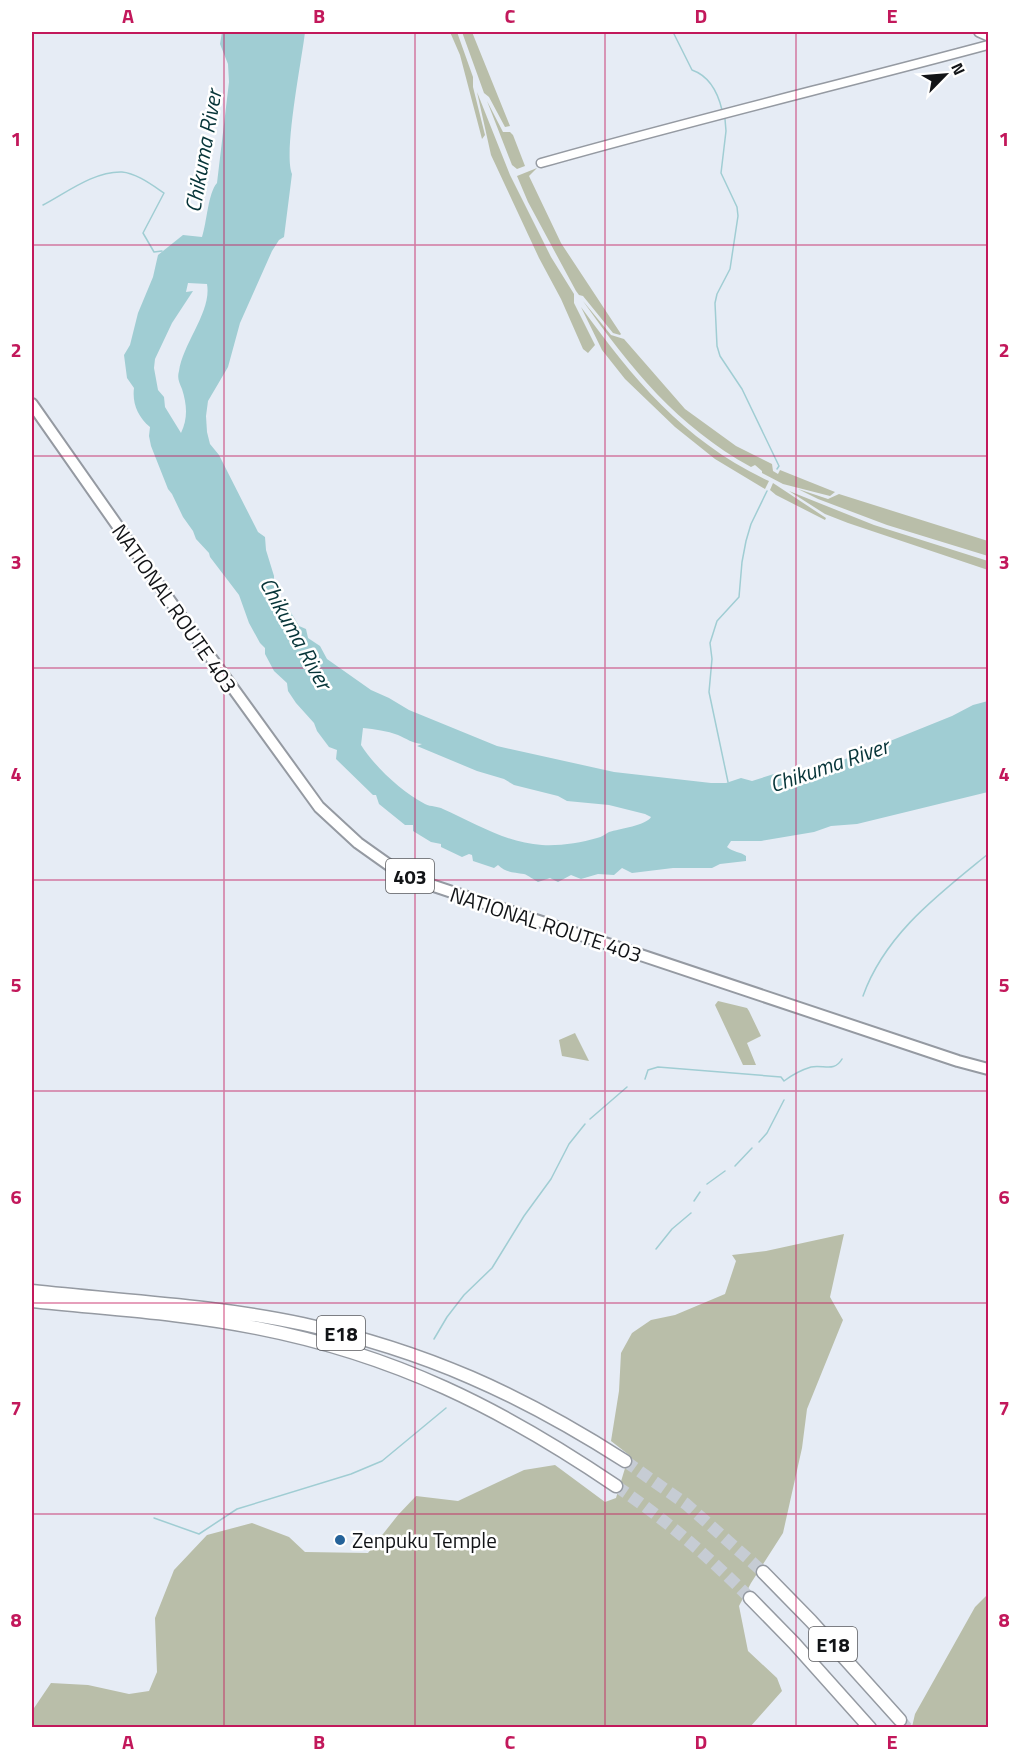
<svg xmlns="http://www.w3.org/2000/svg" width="1020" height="1759" font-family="'Titillium Web',sans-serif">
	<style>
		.green { fill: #b9bea9 }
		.water { fill: #a0cdd3; fill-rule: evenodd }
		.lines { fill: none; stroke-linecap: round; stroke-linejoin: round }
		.stream { stroke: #a0cdd3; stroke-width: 1.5 }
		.motorway-tunnel { stroke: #c6ccd4; stroke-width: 12; stroke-dasharray: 12 6; stroke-linecap: butt }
		.tertiary-casing { stroke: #959aa2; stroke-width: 11 }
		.secondary-casing { stroke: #959aa2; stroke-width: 12 }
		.trunk-casing { stroke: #959aa2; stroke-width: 14 }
		.motorway-casing { stroke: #959aa2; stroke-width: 15 }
		.tertiary { stroke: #fff; stroke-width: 8 }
		.secondary { stroke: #fff; stroke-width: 9 }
		.trunk { stroke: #fff; stroke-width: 10 }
		.motorway { stroke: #fff; stroke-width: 12 }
		.grid { fill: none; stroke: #c2185b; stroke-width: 1.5; stroke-opacity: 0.55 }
		.poi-dot { fill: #246299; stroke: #fff; stroke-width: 2 }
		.labels { text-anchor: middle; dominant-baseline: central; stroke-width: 5; stroke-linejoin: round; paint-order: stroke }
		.shield { fill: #fff; stroke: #595a5d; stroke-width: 1.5 }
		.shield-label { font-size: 20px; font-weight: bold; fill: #121417 }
		.street-label { font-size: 21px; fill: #121417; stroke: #fff }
		.poi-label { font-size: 21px; fill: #121417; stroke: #fff; text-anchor: start }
		.water-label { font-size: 22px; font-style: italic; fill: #063438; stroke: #fff }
		.neatline { fill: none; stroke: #c2185b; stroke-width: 2 }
		.grid-label { font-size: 20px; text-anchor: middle; font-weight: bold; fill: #c2185b }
	</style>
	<rect width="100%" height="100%" fill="#e6ecf5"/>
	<path class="green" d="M450 32H457L473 77V87L485 135 482 139 460 55Z
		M462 32H472L510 126 505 127 489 97 484 93Z
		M477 92 510 175 551 257 574 294V303L595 345 588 353 583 349 561 299 539 258 491 155Z
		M487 101 503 132H510L513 135 525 166 517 169 512 165Z
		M537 168 529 176 561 243 621 334 620 335 613 333 583 296 579 295 576 291 528 202 517 176Z
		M583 301 611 335 624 339 685 409 736 446 772 464 773 471 778 474 780 470 835 492 830 496 783 484 762 473V471L755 465 751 467C677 426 631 369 583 301Z
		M581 307C634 380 685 442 769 481L765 489 715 459 675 427 625 379 602 350Z
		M773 483 826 518 825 520 776 495 770 490Z
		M798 489 828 499 839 494 988 541V556L887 525 818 499Z
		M789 491 874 525 988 561V570L848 523 825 514Z
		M718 1001 747 1008 749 1011 761 1036 747 1043 756 1065H743L715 1005Z
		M575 1033 589 1061 562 1056 559 1040Z
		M844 1234 830 1297 843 1320 807 1409 802 1448 783 1533 751 1583 739 1606 748 1651 777 1678 782 1691 750 1727 32 1728V1711L51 1683 88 1685 129 1694 149 1691 157 1672 155 1618 174 1570 207 1535 252 1523 289 1537 305 1552 368 1553 398 1515 416 1496 458 1501 524 1470 555 1465 605 1502 616 1498 629 1455 611 1441 619 1391 621 1353 632 1333 651 1320 675 1315 725 1294 736 1261 732 1255 766 1251Z
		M988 1594V1727H912L915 1714 975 1607Z"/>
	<path class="water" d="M222 32H305C302 59 283 153 292 174L284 237 279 240 272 251 240 323 228 367 208 401 206 416 207 432 210 444 219 455 258 532 265 537 266 550 274 576V590L287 606 299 626 306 629 308 638 320 646 327 659 371 690 389 698 409 710 497 746 614 772 711 783H726L741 778 752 781 777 773H800L833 764 952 716 973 705 988 701V792L857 824 831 826 814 832 761 841H731L727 847C733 852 741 852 746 856V861L720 864 712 868H673L632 873 622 868 614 875 598 874 581 879 571 875 558 882 550 878 538 882C534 880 528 875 524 874 514 872 506 873 498 865L494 868 473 861 472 855 469 854 462 857 441 847V844L431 842 413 831V825H405L379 804 376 795H373L336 759 337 750 329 747 317 731 314 723 296 703 288 691 287 683 274 671 265 654V648L260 643 249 623 239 595 210 557 209 553 196 539 193 531 183 517 172 494 168 489 151 446 149 436 150 427C138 417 132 403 134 388L127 378 124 355 130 345 138 313 153 277 158 255 183 235 202 237C207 222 208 193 217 183L229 82 228 64 220 44ZM188 283 207 284C212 311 183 343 179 371 177 378 179 382 182 389 187 405 188 418 181 433L165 407 164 397 158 390 154 368 155 359 172 323 193 291 186 292ZM363 728C375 729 387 731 398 735 407 739 412 743 422 744L417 746 477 771 504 779 514 785 558 796 567 801 609 805 645 814 651 817C647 825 619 829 609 832 605 834 602 837 597 838 580 843 560 846 542 845 506 843 475 823 443 809 438 806 431 807 425 804 402 792 375 767 361 745Z"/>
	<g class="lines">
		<path class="stream" d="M673 32 692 70C709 76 718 93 722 110
			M725 119 726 131 721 173 737 207 738 216 730 269 717 294 715 303 717 346 720 356 742 389 779 466 777 469
			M43 205C66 193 94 171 122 172 136 173 152 185 164 193L143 233 154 252 162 251
			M728 782 709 692 712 659 710 643 717 621 739 597 742 562 746 541 751 524 767 491
			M863 996C885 934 939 894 988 854
			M645 1079 648 1070 658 1067 781 1077 784 1081C792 1075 801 1070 811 1067 823 1064 834 1073 842 1059
			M590 1119 627 1087
			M759 1142 767 1133 784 1100
			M735 1166 752 1148
			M707 1184 725 1171
			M694 1201 700 1192
			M656 1249 672 1229 691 1213
			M434 1339 447 1317 464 1295 492 1268 524 1216 551 1179 569 1144 585 1124
			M154 1518 199 1534 237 1509 351 1474 382 1461 446 1408"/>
		<path class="motorway-tunnel" d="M625 1461 686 1504 763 1572
			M616 1486C665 1519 708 1556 750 1598
			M900 1720 907 1728"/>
		<g class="tertiary-casing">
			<path id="tertiary" d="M541 163C689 121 839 85 988 45"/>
		</g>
		<g class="secondary-casing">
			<path id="secondary" d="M979 32 988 36"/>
		</g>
		<g class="trunk-casing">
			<path id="trunk" d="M32 404 180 615 319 807 358 843 396 870 428 884 958 1061 988 1069"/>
		</g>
		<g class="motorway-casing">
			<path id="motorway" d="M32 1291C122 1301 214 1305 303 1324 426 1351 520 1394 625 1461
				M32 1301C107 1309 183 1313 257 1328 395 1355 501 1408 616 1486
				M763 1572 811 1621 900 1720
				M750 1598 794 1643 870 1728"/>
		</g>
		<use href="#tertiary" class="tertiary"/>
		<use href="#secondary" class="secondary"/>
		<use href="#trunk" class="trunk"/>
		<use href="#motorway" class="motorway"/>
	</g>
	<path class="grid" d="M224 32V1728M415 32V1728M605 32V1728M796 32V1728M32 245H988M32 456H988M32 668H988M32 880H988M32 1091H988M32 1303H988M32 1514H988"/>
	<circle class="poi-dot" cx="340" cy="1540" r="6"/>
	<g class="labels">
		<g class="shield">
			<rect x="386" y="859" width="48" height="34" rx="4.5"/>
			<rect x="317" y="1316" width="48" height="34" rx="4.5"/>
			<rect x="809" y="1627" width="48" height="34" rx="4.5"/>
		</g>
		<g class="shield-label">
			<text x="410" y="876">403</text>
			<text x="341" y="1333">E18</text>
			<text x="833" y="1644">E18</text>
		</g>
		<g class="street-label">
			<text transform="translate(175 608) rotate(55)">NATIONAL ROUTE 403</text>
			<text transform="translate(546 924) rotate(18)">NATIONAL ROUTE 403</text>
		</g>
		<g class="poi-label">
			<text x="352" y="1540">Zenpuku Temple</text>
		</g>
		<g class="water-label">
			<text transform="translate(203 151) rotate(-80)">Chikuma River</text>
			<text transform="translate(296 633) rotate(61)">Chikuma River</text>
			<text transform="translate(829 765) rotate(-19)">Chikuma River</text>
		</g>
	</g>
	<rect width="1020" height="1759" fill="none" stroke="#ffffff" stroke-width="66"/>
	<g transform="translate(945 75) rotate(65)" stroke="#ffffff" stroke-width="4.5" paint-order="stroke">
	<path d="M0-4.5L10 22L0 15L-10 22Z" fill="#121417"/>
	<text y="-9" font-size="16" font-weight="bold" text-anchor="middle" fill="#121417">N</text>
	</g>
	<rect x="33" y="33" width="954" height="1693" class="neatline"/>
	<g class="grid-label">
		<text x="128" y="23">A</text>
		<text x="319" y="23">B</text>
		<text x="510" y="23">C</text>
		<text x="701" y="23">D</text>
		<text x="892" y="23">E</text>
		<text x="16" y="146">1</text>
		<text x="1004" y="146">1</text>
		<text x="16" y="357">2</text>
		<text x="1004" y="357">2</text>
		<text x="16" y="569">3</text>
		<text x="1004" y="569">3</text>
		<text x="16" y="781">4</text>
		<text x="1004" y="781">4</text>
		<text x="16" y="992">5</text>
		<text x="1004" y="992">5</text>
		<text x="16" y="1204">6</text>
		<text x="1004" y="1204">6</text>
		<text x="16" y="1415">7</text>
		<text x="1004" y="1415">7</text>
		<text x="16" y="1627">8</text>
		<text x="1004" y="1627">8</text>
		<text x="128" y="1749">A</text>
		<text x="319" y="1749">B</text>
		<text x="510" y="1749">C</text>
		<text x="701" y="1749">D</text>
		<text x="892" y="1749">E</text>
	</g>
</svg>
